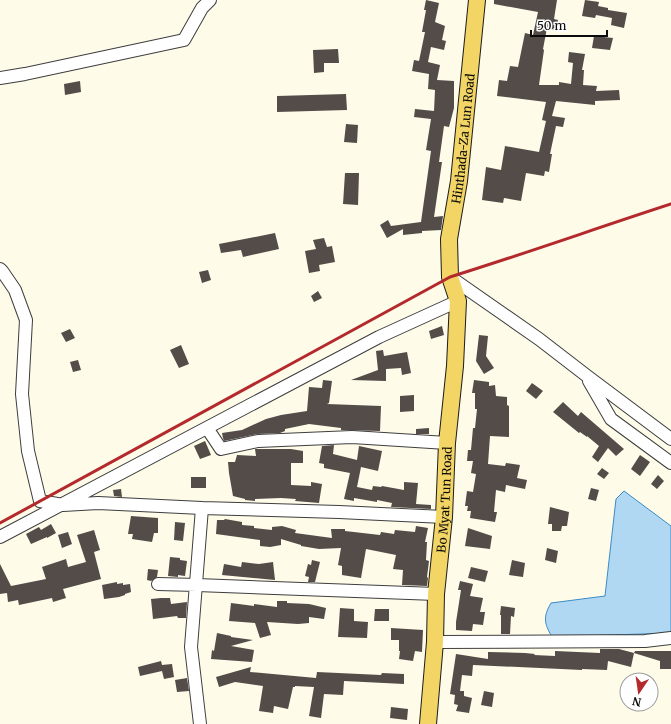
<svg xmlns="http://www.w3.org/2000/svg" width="671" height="724" font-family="Merriweather,serif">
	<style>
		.water { fill: #b0d8f3; stroke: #3b8bc7 }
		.building { fill: #534c48 }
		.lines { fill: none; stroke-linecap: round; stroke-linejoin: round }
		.minor-casing { stroke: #3e3e3e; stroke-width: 14 }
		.major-casing { stroke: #1c1c1c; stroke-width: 18 }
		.minor { stroke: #fff; stroke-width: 12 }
		.major { stroke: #f3d565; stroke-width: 16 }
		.rail { stroke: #b4292c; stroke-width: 3 }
		.labels { text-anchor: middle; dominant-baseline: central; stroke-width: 4; stroke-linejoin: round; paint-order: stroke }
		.street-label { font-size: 12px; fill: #0b0b0b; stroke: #fff }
	</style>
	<rect width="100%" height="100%" fill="#fefbe9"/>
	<path class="water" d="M624 491 671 526V633L552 637C544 623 543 617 551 603L605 596 616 499Z"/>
	<path class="building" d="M426 0 439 3 435 22 445 26 442 40 446 41 444 50 431 47 428 62 440 65 437 80 454 81V108L449 127 444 126 439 162H442L434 217 443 216 441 230 422 231V233L403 235V229L387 238 380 225 388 220 391 226 421 222 431 151 426 150 431 119 414 117 415 109 434 111 435 90 428 89 429 74 412 71 414 60 419 61 425 32H422L426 10H424Z
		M494 0H557L554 19 558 20 556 30 547 28 543 49 544 50 539 85H559V82L571 84 573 63 568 62 569 52 585 54 582 70H584L583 85 597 86 596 91 619 90 620 100 595 101V105L556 101 552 116 565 118 563 127 556 126 550 154H552L549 172 545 171 544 176 526 173 521 201 504 198 503 203 482 200 486 167 501 170 505 146 539 152 546 121 542 120 546 102 497 96 499 80 507 81 510 66 518 67 525 33 533 35 538 12 494 4Z
		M585 0 599 2 598 6 608 8V10L627 13 624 28 611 25 612 18 596 15 595 18 582 16Z
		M594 36 613 38 610 50 592 48Z
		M338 49 339 63H324V72L314 73 313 50Z
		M80 81 81 92 65 95 64 84Z
		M346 94 347 110 277 112V96Z
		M346 124 358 125 357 143 344 142Z
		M345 173H359L358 205 343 204Z
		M275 233 279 249 243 257 241 250 221 253 219 244Z
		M324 238 327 247 332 246 335 262 319 265 320 271 309 273 305 251 316 249 313 240Z
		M208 270 211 280 202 283 199 272Z
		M318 291 322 298 314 302 311 296Z
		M442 326 444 335 431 339 429 331Z
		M70 329 75 338 66 342 61 333Z
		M479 335 488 336 486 356 494 368 484 374 476 361Z
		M181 345 189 364 179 368 170 350Z
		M383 350 384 356 407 352 411 373 402 375 401 368 386 369V381L351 380 378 370 376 351Z
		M78 360 81 370 73 372 70 362Z
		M323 380 332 381 329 403 327 404 381 406 380 431 341 430V428L309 424 285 429V431L280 433 257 434 224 441 223 438 222 433 242 430 266 419 281 415 307 411 309 387 322 388Z
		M474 380 489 382V386L495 385 496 396 507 397V405L509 406V437L490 436 488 464 505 466 506 463 520 465 517 478 527 480 525 489 506 485 505 492 496 490 494 512H497L495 522 470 518 471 511H467L468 506H465L467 491 473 492 476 474 471 473 473 461H467L468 450H471L473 428H475L477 409H475V393H472Z
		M532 383 543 391 536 399 526 391Z
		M414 395V411L400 412V396Z
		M563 402 578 416 581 412 624 449 616 456 608 448 598 462 592 457 599 446 587 436V437L580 432 579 433 553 412Z
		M429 428V434H416V429Z
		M205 441 211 455 200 459 194 446Z
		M334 445 333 454 357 460 359 446 382 451 378 471 361 467 357 487 372 490 373 486 381 487 382 486 404 490V482L418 483 416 504 431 505V509L391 507 392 503 377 500V502L354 498V501L344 499 350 473 324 468V464L319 463 322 446Z
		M255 449H291L303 451V463H291V485L311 486V482L322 484 319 503 295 501 296 499 281 498 255 499V501L245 500V499L233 496 229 473 228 462H235L237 455 256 456Z
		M640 455 650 462 640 476 631 469Z
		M602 468 609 473 604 479 597 474Z
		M658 475 664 481 657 489 651 484Z
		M191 477H206V488H191Z
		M591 488 599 490 596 501 588 499Z
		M121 489 122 497 114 496 113 490Z
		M550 507 569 512 567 526H562L561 531H552V524H548Z
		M131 516 158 518V533H154L152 542 132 539 133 534H128Z
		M225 519 242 522V525L254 526V528L272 530V527L282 526 296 530 295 533 332 538 331 529H345V531L380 535 381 532 394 534 395 530 415 532 416 526 428 528 425 542H427L426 560 429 561 427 577 428 578 427 586 402 585 403 570 393 569 396 555 366 549 361 578 342 575V566L338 565 341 548 319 549 301 546V545L281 539V545L270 547 260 546V540L216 534 217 520H224Z
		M175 522 185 523 183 541 174 540Z
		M51 524 56 533 47 538V537L31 544 26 534 39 527 41 530Z
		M468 528 492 536 490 549 465 546Z
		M94 530 100 550 94 552 101 579 63 589 66 598 53 602 52 598 19 605 18 600 8 602 7 593 0 594V564L11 586 46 579 42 567 66 559 68 567 86 562 77 535Z
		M68 532 72 544 62 548 58 535Z
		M547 548 558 551 556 563 545 560Z
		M170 557 180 558V560L187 561 185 576 178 575V577L168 576Z
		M312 560 320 562 315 582H308L309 577 305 576 308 564 311 565Z
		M512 560 525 563 523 577 509 575Z
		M242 562 259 564 273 562 275 580 222 575 224 564 241 567Z
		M471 567 488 571 485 582 468 578Z
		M148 569 158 570 157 577 151 581 147 580Z
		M460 581 473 584 470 596 483 598 480 612H485L483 625 473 624 472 631 456 630V622L461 590H458Z
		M117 582V584L123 583V585L130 584 131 592 125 594V595L119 597 104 599 102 585Z
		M161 598H170L171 604 187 602 186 618H178L177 616 153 619 151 599Z
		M277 601H287V603L309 604 326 608 324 619 309 617V623L298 624 267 622 271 635 260 638 255 623 229 621 231 603 254 606V604L277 607Z
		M501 606 515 608 514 617 511 616 510 634H501V615H500Z
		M340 608 354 609V621L368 622 367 638 338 637Z
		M375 609H389V621H374Z
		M391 628 423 630 422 652 415 651 413 661 399 659 400 651H399V640H391Z
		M217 633 231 636V637L253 640 231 646 254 650 252 662 211 659 212 650 214 651Z
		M600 649H619L634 653 631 667 608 661 607 670 582 669V670L473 665 472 676 462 675 460 691H464V696L472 698 469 713 456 711 458 705 454 704 455 695 450 694 456 654 488 659V652L525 653 535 654 534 655 555 656V651L600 653Z
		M635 651H671V669H660V661L634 653Z
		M161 661 162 665 172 664 174 677 164 679 162 671 140 676 138 667Z
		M251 667 250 672 316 678 317 672 381 675 382 673 404 674V684L344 681 343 695 324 694 321 718 309 716 314 687 295 686V687H293L288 709 274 706 273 713 259 711 263 686 235 682 219 687 216 677Z
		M187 678 189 691 177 692 175 680Z
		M484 691 494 693 492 707 481 705Z
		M391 707 408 709 407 720 390 718Z"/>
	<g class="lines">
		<g class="minor-casing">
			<path id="minor" d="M0 78 25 74 184 40 202 8 210 0
				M0 269 2 271 15 290 26 320 22 394 28 451 40 501 63 505 98 503 202 508 339 512 444 517
				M450 277 539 339 587 376 671 439
				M589 381 611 419 671 463
				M207 428 221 449 258 441 352 437 447 443
				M0 537 379 337 458 301
				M158 584 197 585 436 594
				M435 642 645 641 671 638
				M200 724 191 647 202 508"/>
		</g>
		<g class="major-casing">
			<g id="major">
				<path id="s1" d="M428 724 435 642 436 594 444 517 447 443 455 366 458 301 450 277 449 239 459 181 477 0"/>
			</g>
		</g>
		<use href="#minor" class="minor"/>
		<use href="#major" class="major"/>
		<path class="rail" d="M0 523 450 277C524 254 597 228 671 204"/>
	</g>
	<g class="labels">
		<g class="street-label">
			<text stroke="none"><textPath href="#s1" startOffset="589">Hinthada-Za Lun Road</textPath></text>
			<text stroke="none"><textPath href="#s1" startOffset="225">Bo Myat Tun Road</textPath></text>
		</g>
	</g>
	<g transform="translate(639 692) rotate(193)"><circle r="19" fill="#ffffff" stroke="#9d9d9d"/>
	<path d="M0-3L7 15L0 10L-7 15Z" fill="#b4292c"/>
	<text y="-6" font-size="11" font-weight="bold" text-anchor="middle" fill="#0b0b0b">N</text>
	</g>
	<path d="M531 30v6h76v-6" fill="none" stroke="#0b0b0b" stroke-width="2"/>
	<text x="537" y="30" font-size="12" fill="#0b0b0b" stroke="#ffffff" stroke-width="3" paint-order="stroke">50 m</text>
</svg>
